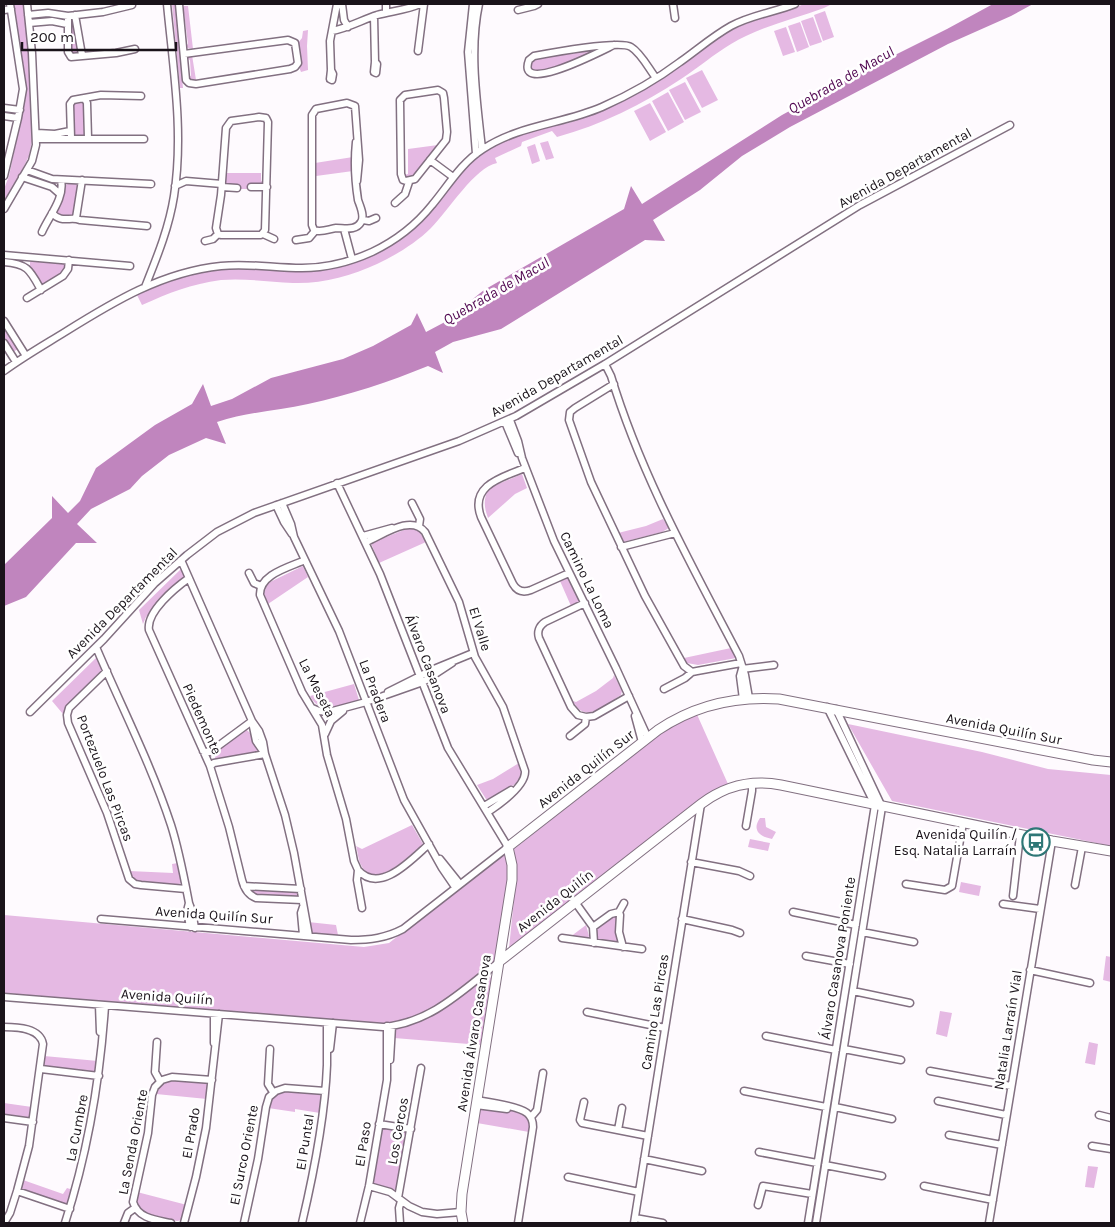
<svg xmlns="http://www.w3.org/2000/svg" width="1115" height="1227" font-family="Karla,sans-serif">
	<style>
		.green { fill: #e5b9e3 }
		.water { fill: #c085be }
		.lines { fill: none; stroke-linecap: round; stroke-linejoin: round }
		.street-casing { stroke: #827081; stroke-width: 9 }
		.secondary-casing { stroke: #827081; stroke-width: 11 }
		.street { stroke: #fff; stroke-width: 6 }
		.secondary { stroke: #fff; stroke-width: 9 }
		.labels { text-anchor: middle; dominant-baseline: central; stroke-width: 5; stroke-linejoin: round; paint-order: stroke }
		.street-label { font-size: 14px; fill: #1a131a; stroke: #fff }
		.poi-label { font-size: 14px; fill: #1a131a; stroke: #fff; text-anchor: end }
		.water-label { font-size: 15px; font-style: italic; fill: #510751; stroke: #fff }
	</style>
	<rect width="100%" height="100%" fill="#fefafe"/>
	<path class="green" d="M14 4H23L30 58 32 141 29 156 21 172 4 201V189L9 176 26 96V82Z
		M172 4H175L183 88H180Z
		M804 4H832L824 8C794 19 759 27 731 44 714 54 698 68 681 79 643 104 601 125 557 137L552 131 522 142 521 146 495 158 497 163C475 167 448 211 431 228 416 243 396 255 377 264 351 276 322 284 293 283 269 282 245 278 221 280 191 284 169 293 142 305L137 295 164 282 206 271 245 266 346 265 418 223 442 199 458 177 474 160 492 146 511 137 540 128 569 123 601 110 656 81 720 37 738 27 765 17 790 10Z
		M184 6H188L193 49 188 48 185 46 188 44 184 13 182 11Z
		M825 11 834 37 823 41 814 15Z
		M813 17 822 42 810 46 801 21Z
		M74 18 79 52 76 54 71 52 70 19Z
		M800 22 809 47 797 52 788 26Z
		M786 27 795 52 783 56 774 31Z
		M308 30 307 46 308 70 301 72 299 67 301 63 298 43 302 38 303 31Z
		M589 51V54C572 62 550 74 531 70V62L536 58Z
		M192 55 196 80H191L188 77 191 76 190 60 188 59V56Z
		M702 70 718 100 702 108 686 78Z
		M685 82 701 112 685 120 669 90Z
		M668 92 684 122 668 131 652 101Z
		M83 103 84 136H73V104Z
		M650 103 666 132 650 141 634 111Z
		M548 141 554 158 546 160 540 143Z
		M535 144 540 161 532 164 527 147Z
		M438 145 415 176 406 179 404 175 408 174V149Z
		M353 157V171L316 176 315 163Z
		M226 173H261V181L264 182V186H249L248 189H240V186L225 185Z
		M71 183 77 184V187L73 216 68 217 57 213V208L65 185Z
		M33 260 65 263C66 275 52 279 43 284L40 283 30 267V262Z
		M4 327 18 349 13 352 4 337Z
		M522 474 527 488 515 494 488 518C484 507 483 499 489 488Z
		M663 519 669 528 662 532 623 542 618 533 646 526Z
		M409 528 419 531 426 542 379 563 371 543Z
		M303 566 308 577 268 604 264 593 268 583Z
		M181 569 184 577 146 617 143 624 139 610Z
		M567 578 569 579 580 600 577 604 571 606 560 581Z
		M731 648 736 658 698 665 687 663 684 658Z
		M98 656 103 668 101 671 71 701 65 714H63L52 701Z
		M614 675 622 691 621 695C605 705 585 725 573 701L576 702 596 691 613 678Z
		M354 684 359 700C342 706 321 717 310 696Z
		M695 710 728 784 703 800 509 948 517 870 514 849 681 718Z
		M848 724 982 752 1048 769 1111 775V846L892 801Z
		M245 729C251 731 258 746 257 753L216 760 213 752Z
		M519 763C527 785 506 788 491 799H486L477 785 493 779Z
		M760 818H765L766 827 776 832 772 839C761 837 751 831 760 818Z
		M412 825 423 844C410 855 375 892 361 865 358 860 358 852 356 846L362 849Z
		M750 839 770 843 768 851 748 847Z
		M505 855 508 863V876L496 960 492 965C467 984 442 1008 411 1019 395 1024 377 1024 361 1023L4 993V915L364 947 389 943 501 856Z
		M178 863 182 882 178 885 138 882 132 877 129 871 173 873 172 864Z
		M961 882 981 886 979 896 959 892Z
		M252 889 296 892 298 894 295 898 258 897 251 892Z
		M617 915V942L596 940 595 929 612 916Z
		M308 922 336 925 338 935 309 933Z
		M586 925 589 936 588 938 570 937Z
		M1106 956 1111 957V982L1103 980Z
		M485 976 490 977 492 980 481 1045 394 1038 396 1028 418 1021Z
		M940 1011 952 1013 947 1037 936 1034Z
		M1089 1042 1098 1044 1095 1065 1085 1063Z
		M44 1056 98 1061 96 1070 93 1072 45 1067 43 1065Z
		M173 1080 206 1082 208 1084 207 1099 156 1094 161 1085Z
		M282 1090 319 1093 322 1099 320 1113 295 1109V1112L268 1108 274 1096Z
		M4 1103 32 1107 31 1116 27 1119 4 1115Z
		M480 1107 516 1110 527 1114 530 1124 529 1132 477 1123Z
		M387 1127 407 1132 396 1191 373 1183 381 1132 383 1128Z
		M1088 1166 1098 1167 1094 1188 1085 1187Z
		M23 1180 63 1194 67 1188 73 1190 69 1202 65 1205 22 1190 21 1187Z
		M137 1192 187 1205 182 1220 177 1221 144 1213 137 1203Z"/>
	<path class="water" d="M993 4H1033L1011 16 948 44 790 127 742 156 700 190 653 220 665 241 645 240 501 329 453 342 435 352 443 373 428 366C389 382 349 395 308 404 277 411 247 412 217 422L226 444 206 438 169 455 142 476 130 489 91 509 77 524 97 543H76L26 597 4 606V565L52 518V496L68 513 80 501 96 468 155 425 192 404 203 384 211 406 232 399 271 378 343 359 373 346 411 325 417 313 426 332 443 323 484 290 624 209 631 186 642 204 782 115 861 72 947 29Z"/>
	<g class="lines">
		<g class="street-casing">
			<path id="street" d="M179 4 186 80 189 83 196 84 290 69 295 67 298 63 295 43 288 40 184 54
				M342 4 344 20 348 27
				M473 4 468 52 476 154
				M479 4C469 51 477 102 482 149
				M673 4 675 18
				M4 10 11 9
				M518 10 534 6 538 4
				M386 12V4
				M28 15 48 13 68 16 103 12 132 5
				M75 15 82 55
				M68 16V52L71 57 116 53 135 49
				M374 16 375 62 374 72 376 73 377 64 375 62
				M29 23 52 21 67 24
				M332 31C348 28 362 20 377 15 392 11 407 10 420 4
				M614 45C605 49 515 97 529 60L534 56C550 53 620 40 631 47 641 53 649 69 656 78
				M418 51 424 4
				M331 70 333 74 332 80 330 79 331 70 330 41 337 4
				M438 90 443 93 444 98 447 132 446 140 415 179 406 181 403 180 401 174 400 100 405 95Z
				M85 99 87 103 88 138
				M4 108 20 110
				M4 116 18 118
				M259 117 266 118 268 122 265 230 261 235H221L218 234 216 228 221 195 226 128 231 121Z
				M37 133 55 134 70 131
				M71 138 70 104 73 100 101 95 141 96
				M37 139H144
				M356 142C354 161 355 181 358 200 360 206 365 216 361 222 356 231 345 228 336 228 329 229 321 233 314 230L312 225V115L316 109 347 103 355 106 359 160 357 181
				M430 160 453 177
				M27 170 52 179 151 184
				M4 176 18 118 23 89 10 4
				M22 177 52 187 60 194
				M175 186 186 181 222 184
				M222 187 237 188
				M251 187H267
				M395 203 405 194 409 182
				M4 209 32 161 36 145 32 53 27 4
				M52 213C62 224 70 216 80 220L147 226
				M76 218 82 180
				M363 220 369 221 376 218
				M344 229 352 259
				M42 232C49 216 65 198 61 180
				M263 234 274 239
				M296 240 309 238 315 231
				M205 241 213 239 218 234
				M4 255 130 266
				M4 262C28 264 30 270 41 290
				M145 287C157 257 169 228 174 196 184 133 173 67 167 4
				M27 298 63 276 68 269 69 260
				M4 321 26 356
				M4 343 16 362
				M605 364 611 376C641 475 691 564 739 656L745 675 749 698
				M4 371C23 357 44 345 65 332 113 302 162 272 221 266 248 263 274 268 302 268 326 268 350 262 372 252 395 241 416 225 432 205 448 186 461 163 483 149 519 125 563 124 602 107 629 95 656 80 680 62 697 50 713 36 731 26 751 15 775 12 795 4
				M614 384 575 408 570 412 569 420 591 482 645 596 684 666 692 672 697 671 741 663
				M510 420 518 441 522 458 554 541 616 668 648 738
				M505 422 518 453
				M525 468C503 477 469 485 481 517L513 584C517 591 523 593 531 590L569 573
				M282 503 291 524 294 537 339 631 404 800 442 868 455 887
				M412 503 420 519 419 526
				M276 505 284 522 292 534
				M363 536 392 528
				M366 542C383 535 411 514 425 532L459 602 475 657 503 707 525 771C526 786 500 804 488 812
				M621 547 675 533
				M181 560 252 721 259 731 263 742 265 754 285 815 294 853 309 936
				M305 560C290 567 259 574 260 595L302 692 322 725 327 755 346 819 354 861 358 870 357 880 362 908
				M249 573 254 583 261 586
				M189 578C175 588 146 612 149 630L210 766 229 827 242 880C244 888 248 895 256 898L302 900
				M585 603 545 622C539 626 537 632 539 638L571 707 578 715 586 717 594 716 629 696
				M96 647C121 706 151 764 171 825 179 850 184 877 189 903L192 911 195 928
				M742 669 774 665
				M742 669 740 676 743 699
				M107 671 69 708 67 715 68 723 107 813 129 879 135 884 141 885 186 889
				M664 689 685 678 692 672
				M388 692 434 669 473 653
				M312 708 319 711 329 712 366 702 423 682 452 663
				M30 712 104 639 155 583 187 555 217 532 254 513 459 441 516 416 605 364 860 205 1010 125
				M635 716 642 742
				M252 722 256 741 265 754
				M325 734 331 721 343 711
				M570 736 585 724 586 717
				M203 751 210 752 252 721
				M210 766 214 763 265 754
				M484 806 511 790
				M746 826 752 791V783
				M440 859 460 884
				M691 862 739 871 750 876
				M358 870C380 895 412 859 429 844
				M906 884 945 890 952 886 963 823
				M1075 885 1082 847
				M244 886 301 889
				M1013 896 1020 835
				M575 902 593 927 594 943
				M189 903 187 911 190 927
				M1003 904 1040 909
				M303 907 301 913 303 935
				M619 912 624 903
				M793 912 856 925
				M101 919 351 940C370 940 386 938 403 929L508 847 448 748 380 574 337 483
				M682 919 732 930 740 933
				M593 927 611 914 619 912 620 915 619 932 623 947
				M862 932 914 942
				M562 938 642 949
				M806 956 850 964
				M1030 970 1090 983
				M853 991 910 1003
				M4 997 383 1027C431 1023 463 990 499 962
				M99 1005 100 1032
				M587 1012 665 1028
				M214 1014V1043
				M4 1027C18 1027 40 1028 43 1044L29 1146 17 1191 10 1213 4 1223
				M766 1036 836 1050
				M157 1042 155 1072 160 1081
				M270 1049 268 1084 273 1092
				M330 1049 333 1023
				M844 1049 901 1060
				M390 1060 392 1026
				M41 1069 99 1076
				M930 1071 1011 1086
				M744 1091 826 1107
				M477 1100C488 1102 519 1106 527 1113 532 1117 533 1122 533 1127L518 1223
				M938 1101 1006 1115
				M584 1102 580 1120 582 1123 648 1136
				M476 1105 507 1109
				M835 1107 892 1119
				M1099 1115 1111 1118
				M531 1117 537 1110 543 1073
				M4 1118 33 1122
				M379 1124 411 1129
				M618 1130 622 1108
				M949 1135 1002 1145
				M1092 1146 1111 1149
				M759 1152 817 1163
				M644 1159 702 1171
				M825 1165 882 1176
				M568 1177 639 1192
				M369 1186 390 1192 409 1206 422 1212 437 1214 461 1212
				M924 1186 993 1200
				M17 1191 70 1209
				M398 1198 421 1068
				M758 1205 763 1186 812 1194
				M635 1218 663 1223
				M65 1223C88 1152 100 1080 105 1006
				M124 1223 128 1213 135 1208
				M171 1223C157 1220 138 1219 133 1202L148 1133 152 1095 155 1087 162 1080 172 1077 212 1080
				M184 1223 196 1177 206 1128 219 1014
				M244 1223 258 1159 266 1107 269 1097 276 1091 285 1088 325 1091
				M302 1223C314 1172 325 1118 327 1065 327 1051 327 1037 327 1023
				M360 1223 369 1186 387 1080V1026
				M400 1223 399 1208 401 1201
				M634 1223 701 804
				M808 1223 875 805 827 707
				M816 1223 882 807 836 709
				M989 1223 1052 841"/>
		</g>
		<g class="secondary-casing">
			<path id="secondary" d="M500 961 701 804C725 786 750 779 781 785L1052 841 1111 851
				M463 1223 461 1212 462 1194 512 880V865L508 847 658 730C695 705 735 696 779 699L1093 760 1111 762"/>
		</g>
		<use href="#street" class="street"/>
		<use href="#secondary" class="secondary"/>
	</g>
	<defs>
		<g id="bus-ring" transform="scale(1.4375)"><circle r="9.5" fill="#fff" stroke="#2e7776" stroke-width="1.5"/><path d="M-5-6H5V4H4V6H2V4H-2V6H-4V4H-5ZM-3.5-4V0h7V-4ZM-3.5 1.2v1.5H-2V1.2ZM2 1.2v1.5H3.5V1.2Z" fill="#2e7776"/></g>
	</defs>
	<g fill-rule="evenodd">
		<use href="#bus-ring" x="1036" y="842"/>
	</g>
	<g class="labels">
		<g class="street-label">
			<text transform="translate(905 168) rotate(-29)">Avenida Departamental</text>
			<text transform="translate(557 376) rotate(-30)">Avenida Departamental</text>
			<text transform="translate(587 580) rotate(64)">Camino La Loma</text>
			<text transform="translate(122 603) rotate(-45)">Avenida Departamental</text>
			<text transform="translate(480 629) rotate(73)">El Valle</text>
			<text transform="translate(428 664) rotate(69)">Álvaro Casanova</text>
			<text transform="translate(317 688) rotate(63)">La Meseta</text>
			<text transform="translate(375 691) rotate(69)">La Pradera</text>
			<text transform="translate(202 719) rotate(66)">Piedemonte</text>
			<text transform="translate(1004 729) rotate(11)">Avenida Quilín Sur</text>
			<text transform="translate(586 769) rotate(-38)">Avenida Quilín Sur</text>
			<text transform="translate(105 778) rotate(69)">Portezuelo Las Pircas</text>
			<text transform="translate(555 901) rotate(-38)">Avenida Quilín</text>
			<text transform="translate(214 915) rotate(4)">Avenida Quilín Sur</text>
			<text transform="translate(838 958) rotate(-81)">Álvaro Casanova Poniente</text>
			<text transform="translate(167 997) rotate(4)">Avenida Quilín</text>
			<text transform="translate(655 1012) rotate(-81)">Camino Las Pircas</text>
			<text transform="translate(1008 1030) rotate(-81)">Natalia Larraín Vial</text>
			<text transform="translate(474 1033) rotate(-81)">Avenida Álvaro Casanova</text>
			<text transform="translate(77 1128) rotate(-79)">La Cumbre</text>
			<text transform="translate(398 1131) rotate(-80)">Los Cercos</text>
			<text transform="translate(191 1133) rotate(-80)">El Prado</text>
			<text transform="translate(133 1142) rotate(-79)">La Senda Oriente</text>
			<text transform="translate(305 1142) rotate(-81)">El Puntal</text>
			<text transform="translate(363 1144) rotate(-81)">El Paso</text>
			<text transform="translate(244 1155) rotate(-79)">El Surco Oriente</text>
		</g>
		<g class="poi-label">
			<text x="1017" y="834">Avenida Quilín /<tspan x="1017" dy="16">Esq. Natalia Larraín</tspan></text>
		</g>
		<g class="water-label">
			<text transform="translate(841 80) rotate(-30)">Quebrada de Macul</text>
			<text transform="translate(496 291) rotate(-30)">Quebrada de Macul</text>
		</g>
	</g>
	<rect width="1115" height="1227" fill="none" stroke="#1a131a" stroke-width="10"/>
	<path d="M22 42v8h154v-8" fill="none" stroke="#1a131a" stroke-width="2.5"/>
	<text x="30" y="42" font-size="15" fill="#1a131a" stroke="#ffffff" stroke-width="4" paint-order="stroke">200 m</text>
</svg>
